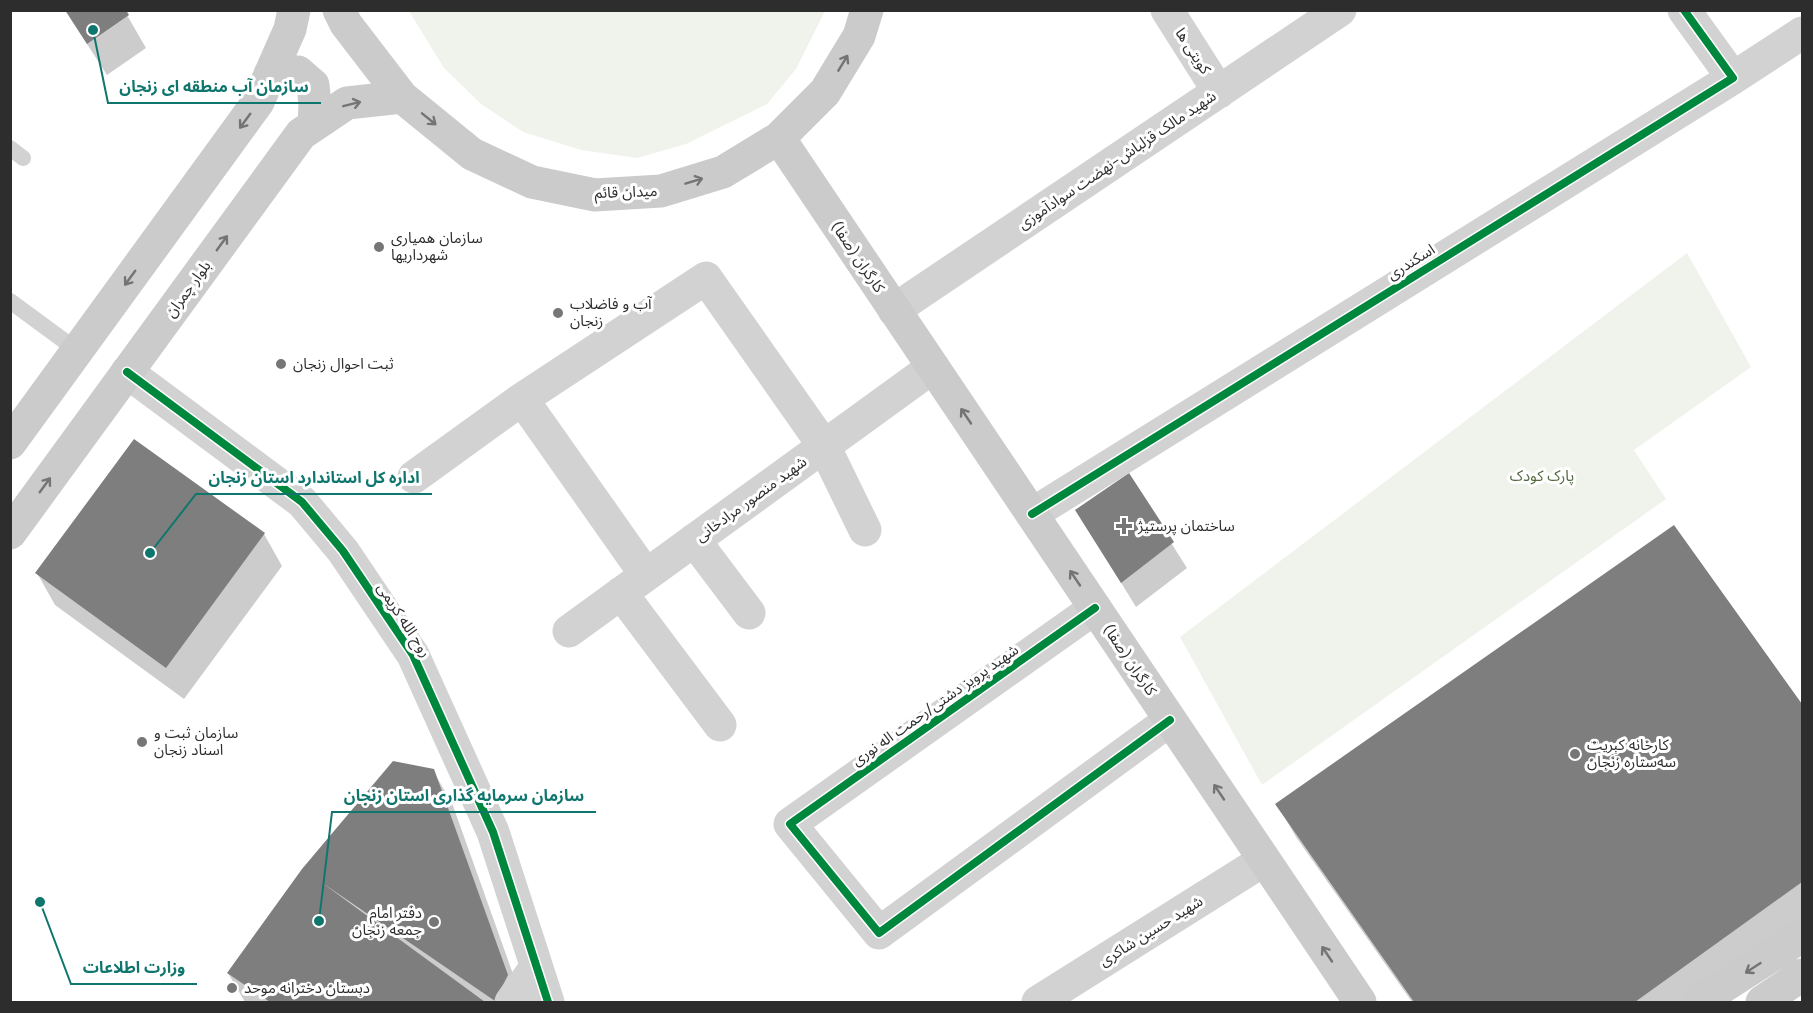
<svg xmlns="http://www.w3.org/2000/svg" width="1813" height="1013" font-family="'DM Sans','Noto Sans Arabic',sans-serif">
	<style>
		.green { fill: #f0f3eb }
		.shadow { fill: #0003 }
		.building { fill: #7e7e7e }
		.lines { fill: none; stroke-linecap: round; stroke-linejoin: round }
		.service { stroke: #d2d2d2; stroke-width: 16 }
		.minor { stroke: #d2d2d2; stroke-width: 33 }
		.tertiary { stroke: #d2d2d2; stroke-width: 33 }
		.secondary { stroke: #cbcbcb; stroke-width: 33 }
		.cycleway-casing { stroke: #fff; stroke-width: 11 }
		.cycleway { stroke: #00873e; stroke-width: 8 }
		.oneway { stroke: #747474 }
		.poi-dot { fill: #767676; stroke: #fff; stroke-width: 2 }
		.labels { text-anchor: middle; dominant-baseline: central; stroke-width: 6; stroke-linejoin: round; paint-order: stroke }
		.street-label { font-size: 15px; fill: #2d2d2d; stroke: #fff }
		.poi-label { font-size: 15px; fill: #2d2d2d; stroke: #fff; text-anchor: start }
		.park-label { font-size: 15px; fill: #50673b; stroke: #fff }
		.leader { fill: none; stroke: #0f766e; stroke-width: 2 }
		.callout-dot { fill: #0f766e; stroke: #fff; stroke-width: 2 }
		.callout-label { font-size: 16px; text-anchor: middle; font-weight: bold; fill: #0f766e; stroke: #fff; stroke-width: 6; stroke-linejoin: round; paint-order: stroke }
	</style>
	<rect width="100%" height="100%" fill="#fff"/>
	<path class="green" d="M409 11H825L796 69 767 104 686 144 637 158 581 150 523 132 481 104 444 68Z
		M1687 253 1751 367 1634 450 1666 499 1262 785 1180 637Z"/>
	<path class="shadow" d="M65 10H124L146 48 107 75Z
		M1128 475 1187 568 1136 607 1077 511Z
		M1674 527 1802 706V927L1698 1002H1412L1296 837 1277 804Z
		M264 534 282 566 184 699 55 605 37 573Z
		M433 771 452 803 523 1002H245L228 973Z"/>
	<path class="building" d="M65 10H126L129 15 87 44Z
		M134 439 265 533 166 668 35 573Z
		M1129 473 1174 542 1121 583 1075 510Z
		M1674 525 1802 704V882L1635 1002H1414L1275 804Z
		M393 761 434 769 508 975 495 1001 321 882 485 1002H270L227 973 302 869Z"/>
	<g class="lines">
		<path class="service" d="M10 148 23 158
			M10 301 78 351"/>
		<path class="minor" d="M1167 10 1219 92
			M1733 78 1802 33
			M894 310 1340 10
			M522 399 646 575
			M414 477 522 399 706 278 824 446 865 530
			M1032 514 1733 78 1684 10
			M694 540 749 613
			M621 593 720 725
			M1095 608 790 824 879 933 1170 720
			M569 631 933 367
			M1038 1002 1264 860"/>
		<path class="tertiary" d="M127 372 302 502 343 551 413 655 493 832 548 1002
			M511 1002 536 967"/>
		<path class="secondary" d="M339 10 346 24 402 97 472 154 532 182 595 195 661 191 723 172 779 138 825 92 859 36 867 10
			M270 74 298 72 313 85 315 105 314 125
			M779 138 1360 1002
			M10 443 258 102 290 29 294 10
			M10 533 301 134 347 103 402 97
			M1699 1002 1802 936
			M1762 1002 1802 975"/>
		<g class="cycleway-casing">
			<path id="cycleway" d="M127 372 302 502 343 551 413 655 493 832 548 1002
				M1032 514 1733 78 1684 10
				M1095 608 790 824 879 933 1170 720"/>
		</g>
		<use href="#cycleway" class="cycleway"/>
	</g>
	<defs><path id="oneway-shaft" d="M-6 0H5M1.5-3L5.5 0L1.5 3" fill="none" stroke-width="1.6" stroke-linecap="round" stroke-linejoin="round" transform="scale(1.5)"/></defs>
	<g class="oneway">
		<use href="#oneway-shaft" transform="translate(843 63) rotate(-59)"/>
		<use href="#oneway-shaft" transform="translate(352 104) rotate(-14)"/>
		<use href="#oneway-shaft" transform="translate(429 119) rotate(39)"/>
		<use href="#oneway-shaft" transform="translate(245 121) rotate(126)"/>
		<use href="#oneway-shaft" transform="translate(694 181) rotate(-17)"/>
		<use href="#oneway-shaft" transform="translate(222 243) rotate(-54)"/>
		<use href="#oneway-shaft" transform="translate(130 278) rotate(126)"/>
		<use href="#oneway-shaft" transform="translate(966 416) rotate(-124)"/>
		<use href="#oneway-shaft" transform="translate(45 485) rotate(-54)"/>
		<use href="#oneway-shaft" transform="translate(1075 578) rotate(-124)"/>
		<use href="#oneway-shaft" transform="translate(1219 792) rotate(-124)"/>
		<use href="#oneway-shaft" transform="translate(1327 954) rotate(-124)"/>
		<use href="#oneway-shaft" transform="translate(1753 968) rotate(147)"/>
	</g>
	<g class="poi-dot">
		<circle cx="379" cy="247" r="6"/>
		<circle cx="558" cy="313" r="6"/>
		<circle cx="281" cy="364" r="6"/>
		<path d="M1121 517h6v6h6v6h-6v6h-6v-6h-6v-6h6z"/>
		<circle cx="142" cy="742" r="6"/>
		<circle cx="1575" cy="754" r="6"/>
		<circle cx="434" cy="922" r="6"/>
		<circle cx="232" cy="988" r="6"/>
	</g>
	<g class="labels">
		<g class="street-label">
			<text transform="translate(1193 51) rotate(57)">کویتی ها</text>
			<text transform="translate(1117 160) rotate(-34)">شهید مالک قزلباش-نهضت سوادآموزی</text>
			<text transform="translate(626 192) rotate(-2)">میدان قائم</text>
			<text transform="translate(858 257) rotate(56)">کارگران (صفا)</text>
			<text transform="translate(1411 262) rotate(-32)">اسکندری</text>
			<text transform="translate(188 289) rotate(-54)">بلوار چمران</text>
			<text transform="translate(751 499) rotate(-36)">شهید منصور مرادخانی</text>
			<text transform="translate(404 620) rotate(57)">روح الله کریمی</text>
			<text transform="translate(1130 660) rotate(56)">کارگران (صفا)</text>
			<text transform="translate(935 705) rotate(-35)">شهید پرویز دشتی/رحمت اله نوری</text>
			<text transform="translate(1151 931) rotate(-32)">شهید حسین شاکری</text>
		</g>
		<g class="poi-label">
			<text x="391" y="238">سازمان همیاری<tspan x="391" dy="17">شهرداریها</tspan></text>
			<text x="570" y="304">آب و فاضلاب<tspan x="570" dy="17">زنجان</tspan></text>
			<text x="293" y="364">ثبت احوال زنجان</text>
			<text x="1138" y="526">ساختمان پرستیژ</text>
			<text x="154" y="733">سازمان ثبت و<tspan x="154" dy="17">اسناد زنجان</tspan></text>
			<text x="1587" y="745">کارخانه کبریت<tspan x="1587" dy="17">سه‌ستاره زنجان</tspan></text>
			<text x="422" y="913" text-anchor="end">دفتر امام<tspan x="422" dy="17">جمعه زنجان</tspan></text>
			<text x="244" y="988">دبستان دخترانه موحد</text>
		</g>
		<g class="park-label">
			<text x="1542" y="476">پارک کودک</text>
		</g>
	</g>
	<path class="leader" d="M93 30L108 103H321M150 553L196 494H432M319 921L332 812H596M40 902L71 984H197"/>
	<g class="callout-dot">
		<circle cx="93" cy="30" r="6"/>
		<circle cx="150" cy="553" r="6"/>
		<circle cx="319" cy="921" r="6"/>
		<circle cx="40" cy="902" r="6"/>
	</g>
	<g class="callout-label">
		<text x="214" y="92">سازمان آب منطقه ای زنجان</text>
		<text x="314" y="483">اداره کل استاندارد استان زنجان</text>
		<text x="464" y="801">سازمان سرمایه گذاری استان زنجان</text>
		<text x="134" y="973">وزارت اطلاعات</text>
	</g>
	<rect width="1813" height="1013" fill="none" stroke="#2d2d2d" stroke-width="24"/>
</svg>
